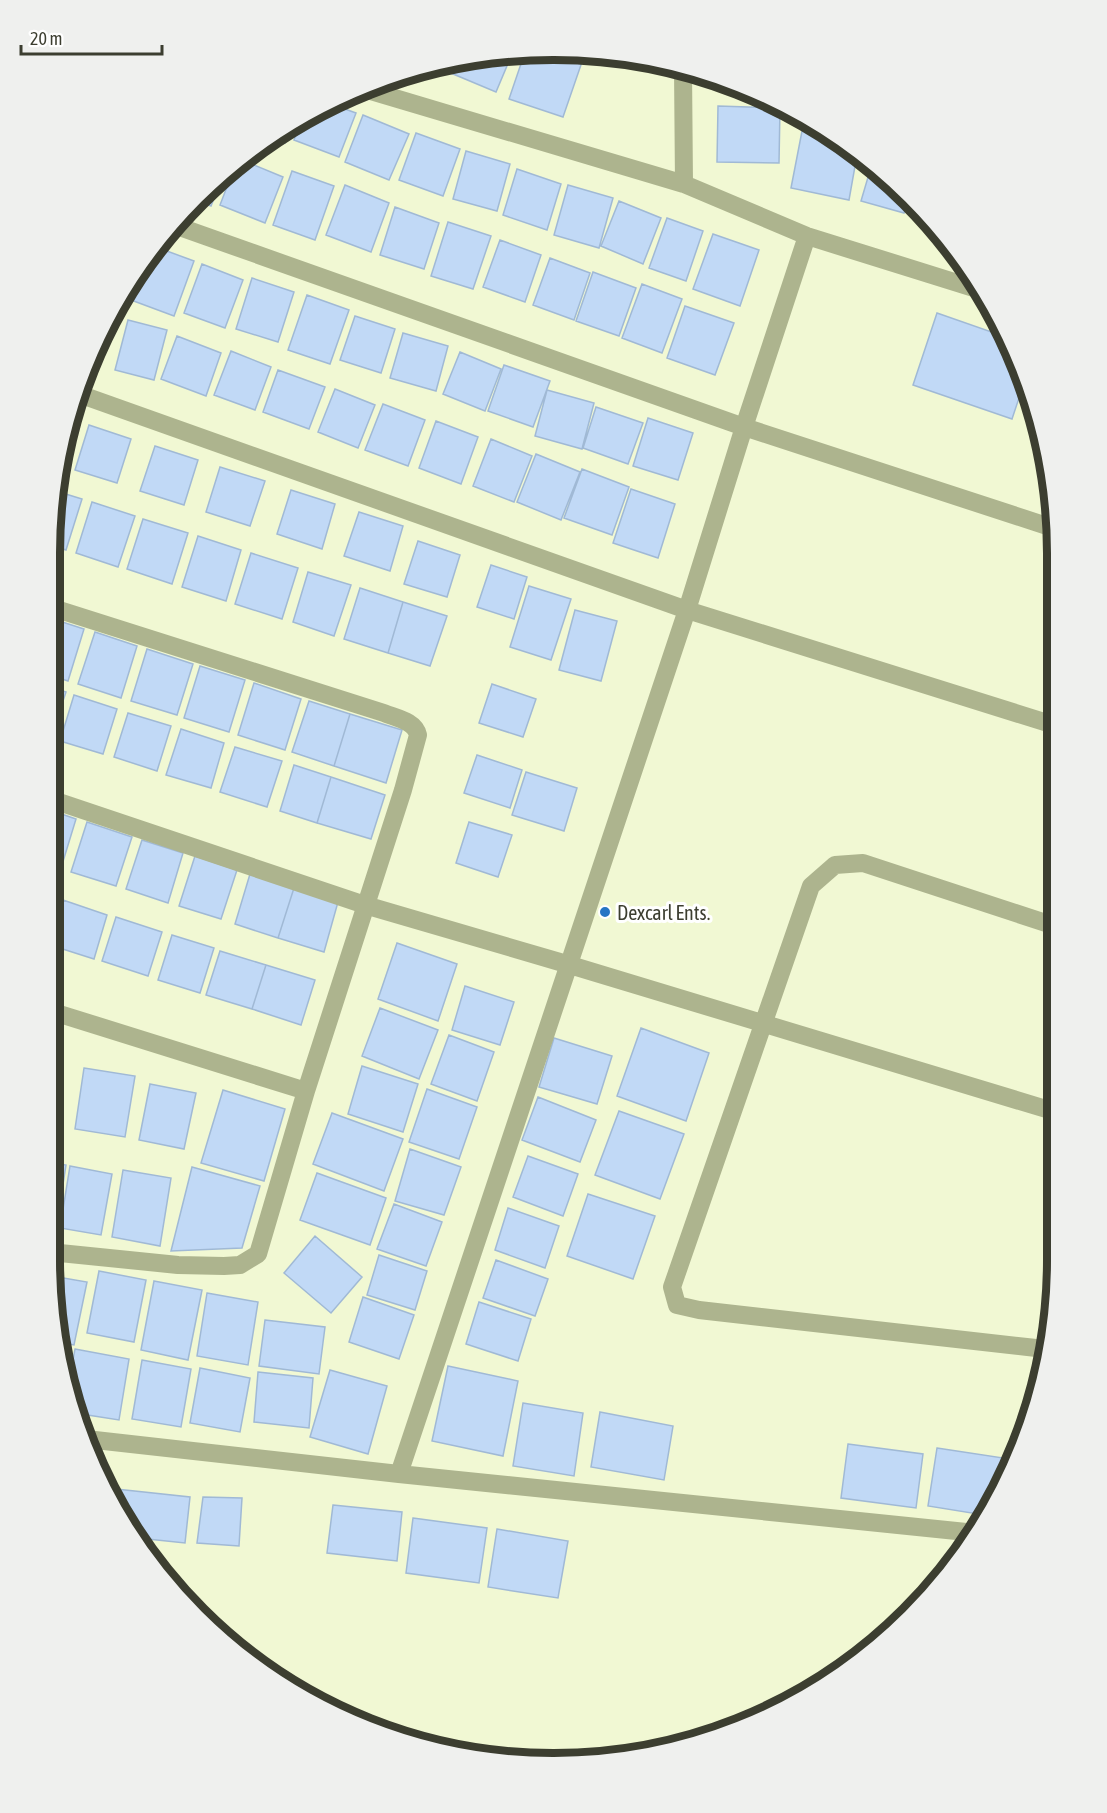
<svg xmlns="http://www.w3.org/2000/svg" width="1107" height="1813" font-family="'Asap Condensed',sans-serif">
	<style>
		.building { fill: #c1d9f6; stroke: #a0b9d5; stroke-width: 1.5 }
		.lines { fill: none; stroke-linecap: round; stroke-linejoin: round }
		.street { stroke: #adb48e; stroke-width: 18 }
		.poi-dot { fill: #2675c4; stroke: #fff; stroke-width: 2 }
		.labels { text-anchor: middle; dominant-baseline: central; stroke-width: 6; stroke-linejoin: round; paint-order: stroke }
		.poi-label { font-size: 20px; fill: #3c3e30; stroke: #fff; text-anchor: start }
		.rim { fill: none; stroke: #3c3e30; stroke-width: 8 }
	</style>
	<rect width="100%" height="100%" fill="#f1f8d3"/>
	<path class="building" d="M557 50 583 59 563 117 509 99 525 52Z
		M512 54 496 92 446 71 451 61 456 59Z
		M331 104 356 113 339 157 294 140 302 119Z
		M718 106 780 108 779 163 717 162Z
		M363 115 409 134 389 180 345 162Z
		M292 125 285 143 270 137 274 134Z
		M803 126 828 131 834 135 857 155 849 200 791 188Z
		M416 133 460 149 443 196 399 180Z
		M466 151 510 164 497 211 453 199Z
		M242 160 283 177 265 223 220 205 235 166Z
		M871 167 908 200 904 213 861 201Z
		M517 169 561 184 547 230 503 215Z
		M292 171 334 186 315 240 273 225Z
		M223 176 211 206 195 200 197 197Z
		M345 185 389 203 371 252 326 235Z
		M568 185 613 198 599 248 554 235Z
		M619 201 661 218 643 264 601 246Z
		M395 207 439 223 424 269 380 255Z
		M667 218 703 231 686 281 649 268Z
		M448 222 491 236 473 289 431 276Z
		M713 234 759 250 740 306 693 289Z
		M500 240 541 255 525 302 483 287Z
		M156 247 194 261 174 316 131 300 146 259Z
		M550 258 590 273 574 320 533 305Z
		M202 264 243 280 225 328 184 313Z
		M593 272 636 288 619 336 576 321Z
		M252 278 294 292 278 342 236 329Z
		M642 284 682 299 662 353 622 338Z
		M307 295 349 310 330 364 288 350Z
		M685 306 734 323 715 375 667 358Z
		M937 313 1006 337 1025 380 1012 419 913 385Z
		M355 316 395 329 381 373 340 360Z
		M128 320 167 330 154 380 115 370Z
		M403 333 448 346 436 391 390 378Z
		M177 336 221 353 206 396 161 379Z
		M231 351 271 367 255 410 214 395Z
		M460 352 501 369 485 411 443 394Z
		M504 365 550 381 533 427 488 411Z
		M278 370 325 387 309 429 263 412Z
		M335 389 375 405 358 448 318 432Z
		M547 390 594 403 582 449 535 436Z
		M383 404 425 420 408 466 365 450Z
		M596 407 643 423 628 464 583 448Z
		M648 418 693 433 678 480 633 466Z
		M436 421 478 437 461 484 419 468Z
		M89 425 131 439 117 483 75 470Z
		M491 439 532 456 514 502 473 486Z
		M155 446 198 460 184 505 140 491Z
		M536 454 580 472 561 520 517 502Z
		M220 467 265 481 250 526 206 512Z
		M582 469 629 487 612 535 564 518Z
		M631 489 675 504 658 558 613 543Z
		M291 490 335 504 322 549 277 534Z
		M56 491 82 499 66 550 51 545V520Z
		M92 502 135 516 118 567 76 553Z
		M359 512 403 526 390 571 344 556Z
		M143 519 188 533 172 584 127 569Z
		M198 536 241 550 226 601 182 587Z
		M418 541 460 555 447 597 404 584Z
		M251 553 298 568 282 619 235 604Z
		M491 565 527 577 514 619 477 607Z
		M308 572 351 585 334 636 293 622Z
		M529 586 571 599 551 660 510 647Z
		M360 588 403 602 388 653 344 639Z
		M403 602 447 616 430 666 388 653Z
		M575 610 617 621 601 681 559 670Z
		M50 618 84 629 68 681 50 675Z
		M95 632 137 646 121 698 78 684Z
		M147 649 193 664 177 715 131 701Z
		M200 666 245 680 229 732 184 718Z
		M254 683 301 699 285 750 238 735Z
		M492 684 536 699 523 737 479 723Z
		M50 687 66 692 51 737H50Z
		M74 695 117 709 103 754 60 741Z
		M309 701 350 714 334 766 292 752Z
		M128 713 171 726 157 771 114 757Z
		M350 714 402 730 386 783 334 766Z
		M181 729 224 743 211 788 166 775Z
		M235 747 282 761 267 807 220 792Z
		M477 755 522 770 510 808 464 793Z
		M294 765 331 777 317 823 280 811Z
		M526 772 577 788 564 831 512 815Z
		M331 777 385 795 371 839 317 823Z
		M50 810 76 819 61 868 50 865Z
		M87 822 132 837 116 886 71 872Z
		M469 822 512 835 498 877 456 863Z
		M142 840 183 853 168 903 126 889Z
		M195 856 237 870 221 919 179 906Z
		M250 874 294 888 278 938 235 924Z
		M294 888 338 902 324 952 278 938Z
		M63 900 107 915 94 959 50 945Z
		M116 917 162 932 148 976 102 961Z
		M172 935 214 948 200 993 158 980Z
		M397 943 457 964 438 1021 378 999Z
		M220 951 266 965 252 1009 206 995Z
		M266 965 315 980 301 1025 252 1009Z
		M465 986 514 1002 500 1045 452 1030Z
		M380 1008 438 1030 419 1079 362 1056Z
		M641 1028 709 1053 686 1121 617 1096Z
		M449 1035 494 1052 477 1101 431 1084Z
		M554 1038 612 1056 597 1104 539 1087Z
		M362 1066 418 1084 403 1132 348 1114Z
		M84 1068 135 1076 125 1137 75 1129Z
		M150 1084 196 1093 184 1149 139 1140Z
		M427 1089 477 1107 459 1159 409 1142Z
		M223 1090 285 1109 264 1181 201 1163Z
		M538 1097 596 1120 580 1162 522 1140Z
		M619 1111 684 1134 660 1199 595 1175Z
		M332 1113 403 1139 384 1191 313 1164Z
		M410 1149 461 1167 444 1215 395 1201Z
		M528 1156 578 1174 563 1216 513 1197Z
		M50 1162 66 1165 55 1235 50 1234Z
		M70 1166 112 1174 101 1235 60 1228Z
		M192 1167 260 1186 242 1248 171 1251Z
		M123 1170 171 1178 160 1246 112 1237Z
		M317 1173 386 1198 370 1245 300 1220Z
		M588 1194 655 1216 633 1279 567 1256Z
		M394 1204 442 1222 426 1266 377 1249Z
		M508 1208 559 1226 545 1268 495 1250Z
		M315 1236 362 1277 331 1313 284 1273Z
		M379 1255 427 1271 415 1310 367 1295Z
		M496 1260 548 1279 535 1316 483 1298Z
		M99 1271 146 1280 134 1342 87 1333Z
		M52 1276 87 1282 74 1345 63 1343Z
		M154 1281 202 1290 188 1360 141 1350Z
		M207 1293 258 1302 248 1365 197 1356Z
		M363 1297 414 1315 399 1359 349 1342Z
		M479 1302 531 1319 518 1361 466 1344Z
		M265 1320 325 1327 319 1374 259 1366Z
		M75 1349 129 1359 119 1420 75 1413 69 1381Z
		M142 1360 191 1369 181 1427 132 1419Z
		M448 1366 518 1381 503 1456 432 1441Z
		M200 1368 250 1378 240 1432 190 1423Z
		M330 1370 387 1386 368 1454 310 1437Z
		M258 1372 313 1378 309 1428 254 1422Z
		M523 1403 583 1413 574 1476 513 1466Z
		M600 1412 673 1426 664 1480 591 1467Z
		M848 1444 923 1454 916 1508 841 1498Z
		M937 1448 1010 1459 1008 1467 984 1515 928 1506Z
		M116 1489 190 1497 185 1543 138 1538 115 1495Z
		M203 1497 242 1498 239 1546 197 1543Z
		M333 1505 402 1512 397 1561 327 1553Z
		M413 1518 487 1528 479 1583 406 1573Z
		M497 1529 568 1541 558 1598 488 1587Z"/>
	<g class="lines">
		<path class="street" d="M683 69 684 184
			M361 88 684 184 807 236 983 291
			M174 225 744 427 1053 528
			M76 393 687 610 1054 725
			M80 394 91 361
			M50 799 365 905 570 965 1056 1112
			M50 1011 306 1091
			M50 1252 178 1265 224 1266 240 1265 258 1254 306 1091 403 790 418 735C415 721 396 718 384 713L50 607
			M1045 1349 699 1310 677 1305 672 1287 811 886 835 865 863 863 1055 926
			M86 1439 399 1474 976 1533
			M399 1474 687 610 744 427 807 236"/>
	</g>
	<circle class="poi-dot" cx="605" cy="912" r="6"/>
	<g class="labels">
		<g class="poi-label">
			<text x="617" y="912">Dexcarl Ents.</text>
		</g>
	</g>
	<path d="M0 0H1107V1813H0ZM553 60H554A493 493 0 0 1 1047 553V1260A493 493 0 0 1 554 1753H553A493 493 0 0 1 60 1260V553A493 493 0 0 1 553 60Z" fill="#eff0ee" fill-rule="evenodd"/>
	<path class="rim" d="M553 60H554A493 493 0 0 1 1047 553V1260A493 493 0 0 1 554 1753H553A493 493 0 0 1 60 1260V553A493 493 0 0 1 553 60Z"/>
	<path d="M21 45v9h141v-9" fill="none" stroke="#3c3e30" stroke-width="3"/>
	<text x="30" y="45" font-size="18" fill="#3c3e30" stroke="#ffffff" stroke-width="4.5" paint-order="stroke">20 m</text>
</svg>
